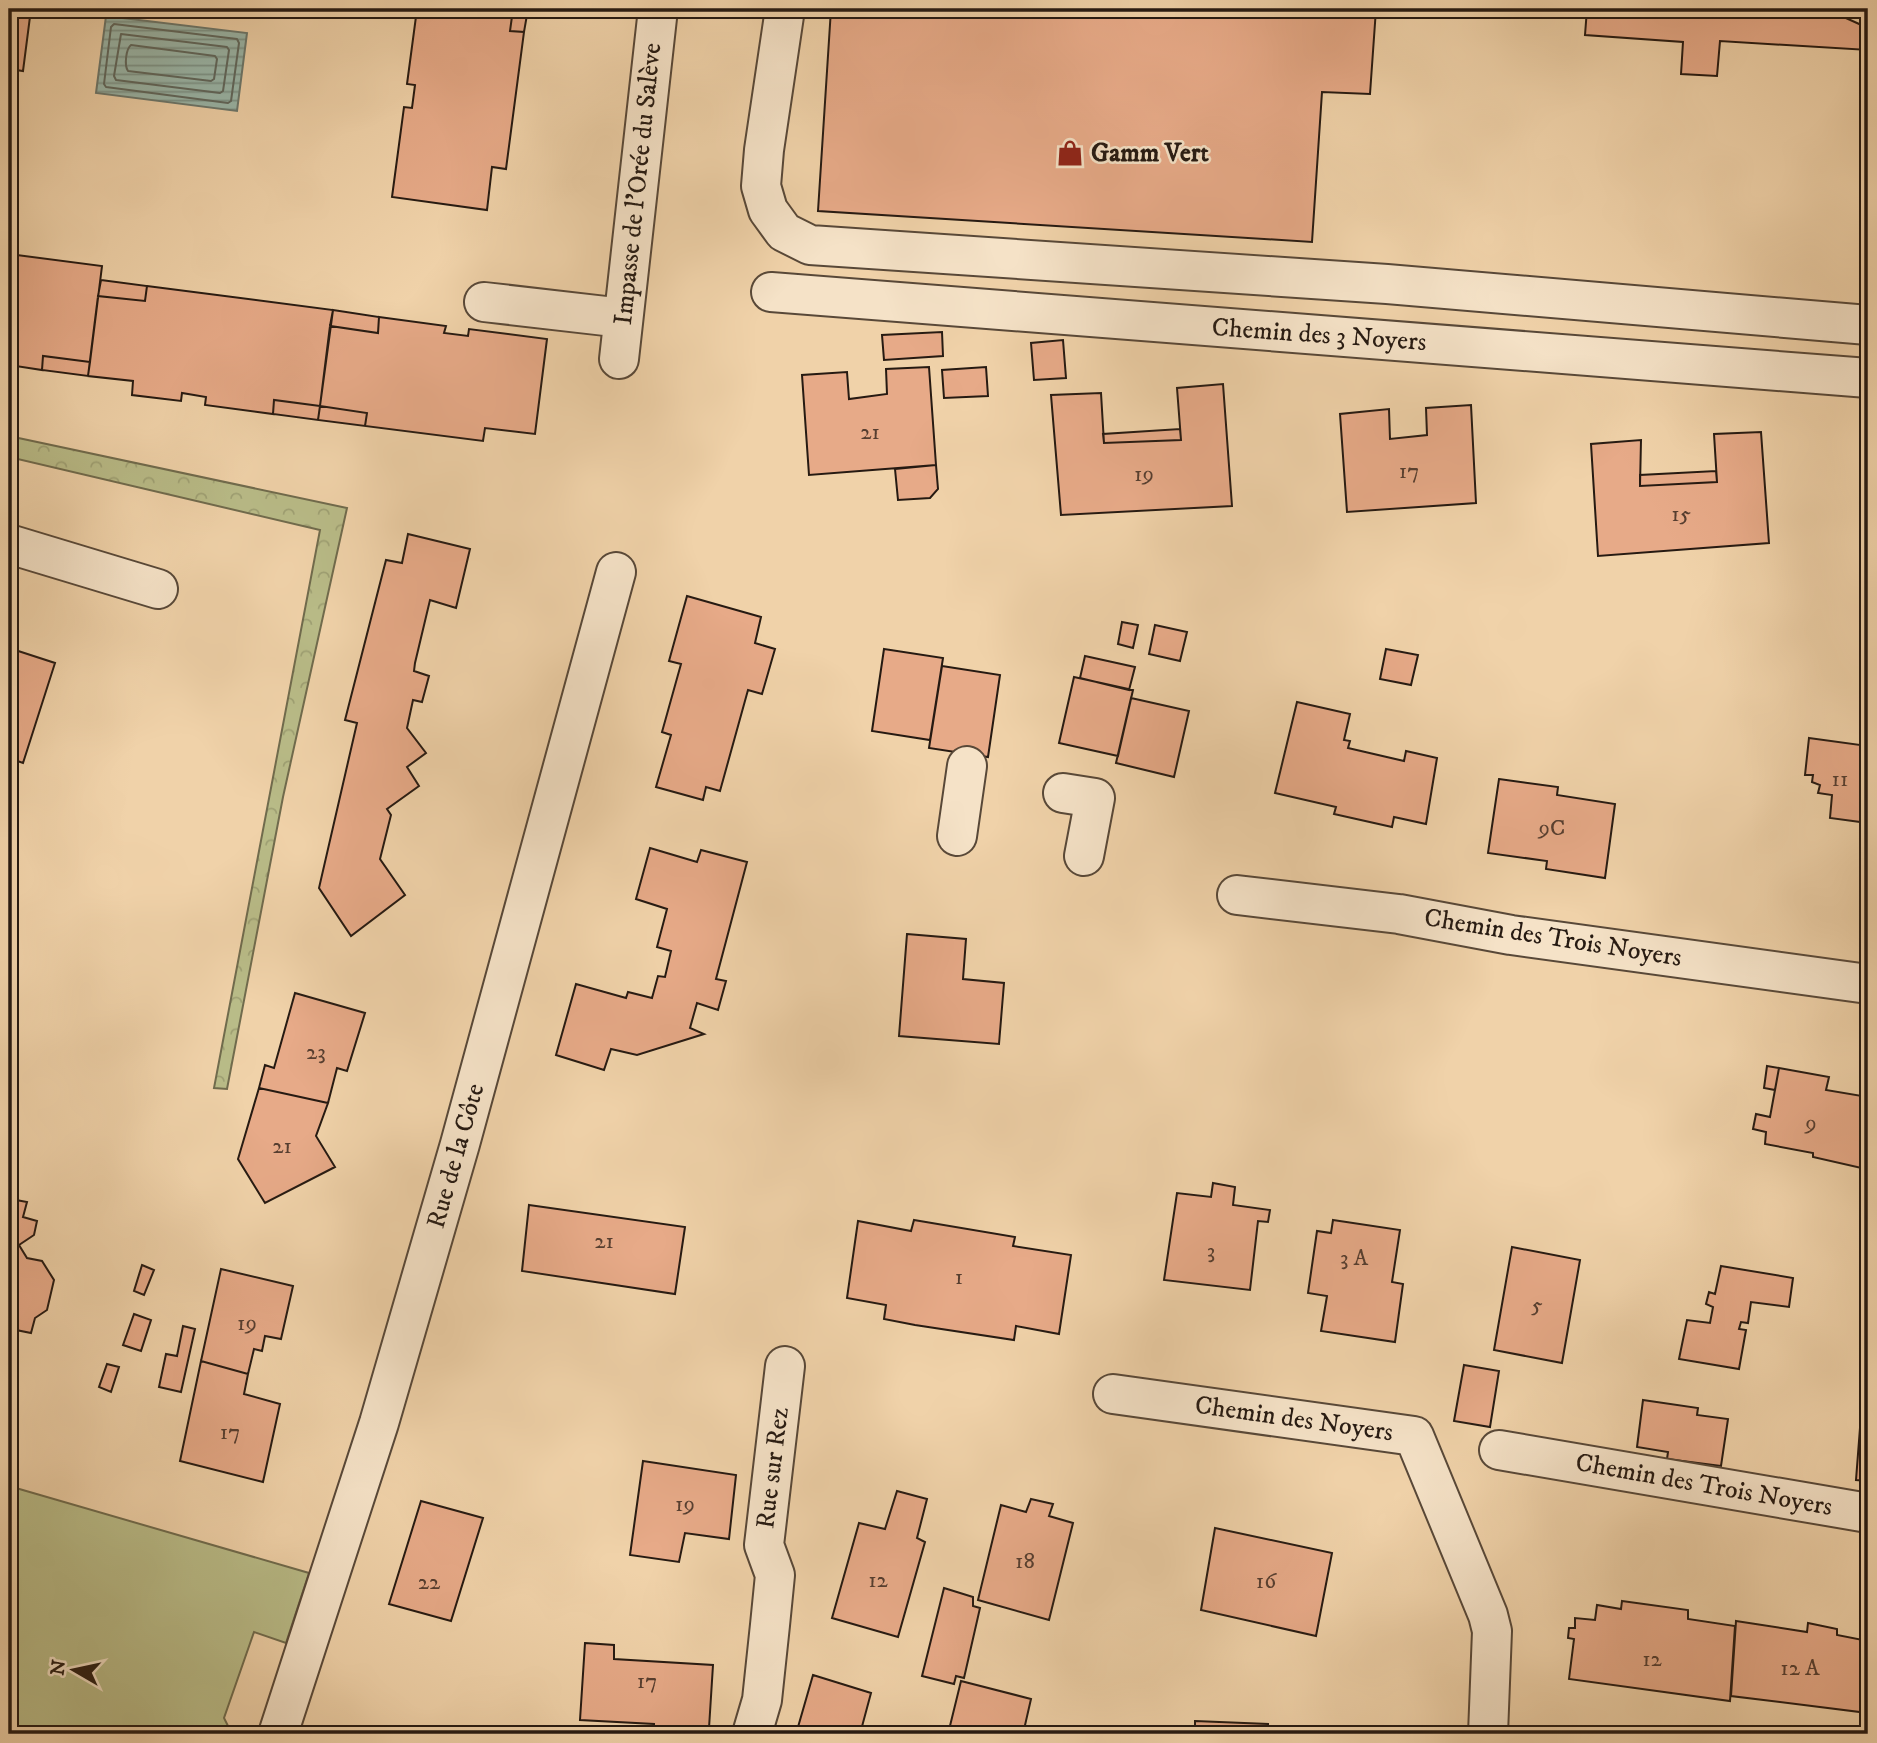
<svg xmlns="http://www.w3.org/2000/svg" width="1877" height="1743" font-family="'IM FELL DW Pica',serif">
	<style>
		.forest { fill: url(#forest-crowns); stroke: #706b4d; stroke-width: 2 }
		.park { fill: #b9bc88; stroke: #706b4d; stroke-width: 2 }
		.water { fill: url(#water-rules); stroke: #6c786d; stroke-width: 2 }
		.lines { fill: none; stroke-linecap: round; stroke-linejoin: round }
		.shore { stroke: #60685e; stroke-width: 2 }
		.building { fill: #e7aa88; stroke: #261a12; stroke-width: 2 }
		.minor-casing { stroke: #584838; stroke-width: 42 }
		.minor { stroke: #f5e2c7; stroke-width: 38 }
		.labels { text-anchor: middle; dominant-baseline: central; stroke-width: 5; stroke-linejoin: round; paint-order: stroke }
		.number-label { font-size: 23px; fill: #563e30 }
		.poi-label { font-size: 26px; font-weight: bold; fill: #261a12; stroke: #f5e2c7; text-anchor: start }
		.street-label { font-size: 26px; fill: #261a12; stroke: #f5e2c7 }
	</style>
	<defs>
		<pattern id="forest-crowns" width="20" height="18" patternUnits="userSpaceOnUse" patternTransform="scale(1.75)"><rect width="20" height="18" fill="#b9bc88"/><path d="M2 6a3 3 0 1 1 6 0M12 15a3 3 0 1 1 6 0" fill="none" stroke="#9fa174"/></pattern>
		<pattern id="water-rules" width="6" height="5" patternUnits="userSpaceOnUse" patternTransform="scale(1.75)"><rect width="6" height="5" fill="#9ab7aa"/><path d="M0 2.5h6" fill="none" stroke="#7d9489"/></pattern>
	</defs>
	<rect width="100%" height="100%" fill="#f0d2a9"/>
	<filter id="stains"><feTurbulence type="fractalNoise" baseFrequency=".00286" numOctaves="4"/><feColorMatrix values="0 0 0 0 .2 0 0 0 0 .09 0 0 0 0 .02 0 0 0 .5 -.17"/></filter>
	<radialGradient id="worn" r=".72"><stop offset=".6" stop-color="#630" stop-opacity="0"/><stop offset="1" stop-color="#630" stop-opacity=".3"/></radialGradient>
	<path class="forest" d="M9 436 347 508 283 797 227 1089 214 1088 320 530 9 457Z"/>
	<path class="park" d="M9 1486 309 1573 286 1643 254 1632 224 1718 232 1734H9Z"/>
	<path class="water" d="M106 16 247 33 237 111 96 93Z"/>
	<g class="lines">
		<path class="shore" d="M114 24 237 39 239 43 231 101 228 103 106 87 104 84 111 27Z
			M121 34 227 47 229 50 223 91 220 93 116 80 114 76Z
			M131 45 215 56 217 59 214 79 211 81 128 71C124 65 126 49 131 45Z"/>
	</g>
	<path class="building" d="M9 9H31L23 71 9 69Z
		M417 9H513L510 31 524 32 506 169 492 167 487 210 392 197 404 107 412 108 415 85 407 84Z
		M513 9H528L524 32 510 31Z
		M831 9H1376L1370 94 1322 92 1312 242 818 211Z
		M1587 9H1826L1868 28V50L1720 41 1717 76 1681 74 1683 42 1585 35Z
		M9 254 102 266 90 362 43 356 42 370 9 365Z
		M101 280 147 286 145 301 98 296Z
		M147 286 333 310 320 406 274 400 273 414 205 405 206 397 182 393 181 401 132 395 133 381 88 376 98 296 145 301Z
		M333 310 379 317 378 333 330 326Z
		M379 317 446 326 444 333 468 336 469 329 547 339 535 434 485 428 483 441 365 426 367 413 320 406 330 326 378 333Z
		M942 332 943 356 884 360 882 335Z
		M1063 340 1066 378 1034 380 1031 343Z
		M43 356 90 362 88 376 42 370Z
		M929 367 936 465 809 475 802 375 847 372 849 399 887 394 886 369Z
		M986 367 988 396 944 398 942 370Z
		M1223 384 1232 506 1061 515 1051 395 1101 393 1104 443 1181 440 1177 388Z
		M274 400 320 406 318 420 273 414Z
		M1471 405 1476 503 1347 512 1340 414 1389 409 1390 439 1427 435 1426 408Z
		M320 406 367 413 365 426 318 420Z
		M1180 429 1181 440 1104 443 1103 434Z
		M1761 432 1769 543 1598 556 1591 444 1641 440 1640 486 1717 482 1714 434Z
		M936 465 938 489 930 498 898 500 895 469Z
		M1716 471 1717 482 1640 486V475Z
		M408 534 470 549 456 608 430 600 415 663 414 671 429 676 422 702 413 700 407 728 426 753 407 767 419 786 387 809 391 815 380 859 405 895 351 936 319 888 357 723 345 720 386 560 402 563Z
		M687 596 761 617 755 643 775 649 762 694 748 690 720 791 706 787 703 800 656 787 671 735 662 732 681 664 669 661Z
		M1122 622 1138 625 1133 648 1118 644Z
		M1155 625 1187 632 1180 661 1149 654Z
		M9 648 55 663 23 763 9 758Z
		M884 649 943 658 930 740 872 731Z
		M1386 649 1418 655 1411 685 1380 679Z
		M1085 656 1135 667 1129 690 1080 678Z
		M942 666 1000 675 988 757 929 748Z
		M1074 677 1133 690 1118 756 1059 743Z
		M1131 698 1189 711 1174 777 1116 763Z
		M1297 702 1350 714 1344 740 1350 741 1348 748 1404 761 1406 751 1437 758 1426 824 1394 817 1392 827 1334 814 1336 807 1275 793Z
		M1809 738 1868 746V823L1830 818 1832 795 1818 793 1820 785 1812 782 1813 775H1805Z
		M1499 779 1558 787 1557 795 1615 804 1605 878 1546 869 1547 861 1488 853Z
		M650 848 697 862 701 850 747 862 716 979 726 981 718 1010 697 1003 690 1028 704 1034 637 1055 611 1049 604 1070 556 1055 576 984 626 998 628 992 652 998 658 976 665 977 671 951 657 947 667 909 636 899Z
		M907 934 966 939 963 979 1004 983 999 1044 899 1036Z
		M295 993 365 1013 347 1071 337 1068 328 1103 259 1088 265 1065 274 1068Z
		M1767 1066 1779 1068 1775 1090 1764 1088Z
		M1779 1068 1829 1077 1826 1090 1868 1097V1178L1865 1177 1866 1169 1813 1157V1153L1765 1144 1766 1132 1753 1129 1756 1114 1770 1117Z
		M259 1088 328 1103 316 1136 335 1167 265 1203 238 1159Z
		M1213 1183 1235 1187 1233 1205 1270 1210 1268 1222 1258 1221 1250 1290 1164 1280 1177 1193 1211 1197Z
		M9 1196 11 1199 27 1202 23 1217 37 1221 34 1235 19 1245 27 1258 42 1261 54 1280 47 1310 35 1318 31 1333 16 1330 13 1344 9 1343Z
		M529 1205 685 1227 675 1294 522 1271Z
		M914 1220 1015 1237 1013 1246 1071 1255 1059 1334 1016 1326 1014 1340 915 1325 884 1319 886 1305 847 1298 858 1221 911 1231Z
		M1333 1220 1400 1230 1392 1282 1403 1284 1395 1342 1321 1331 1327 1296 1308 1293 1317 1231 1331 1233Z
		M1512 1247 1580 1260 1562 1363 1494 1350Z
		M142 1265 154 1270 144 1295 134 1291Z
		M1721 1266 1793 1278 1789 1307 1751 1302 1748 1323 1741 1322 1739 1329 1746 1330 1739 1369 1679 1359 1687 1320 1710 1323 1713 1307 1706 1304 1709 1292 1715 1294Z
		M221 1269 293 1286 281 1339 265 1336 262 1351 254 1349 248 1374 201 1361Z
		M134 1314 151 1320 141 1351 123 1345Z
		M183 1326 195 1329 181 1392 159 1387 166 1354 177 1356Z
		M201 1361 248 1374 244 1394 280 1404 263 1482 180 1461Z
		M107 1364 119 1367 111 1392 99 1387Z
		M1464 1365 1499 1371 1490 1427 1454 1421Z
		M1643 1400 1698 1408 1697 1415 1728 1419 1721 1466 1667 1459 1668 1452 1637 1447Z
		M1862 1402 1868 1403V1481L1856 1480Z
		M643 1461 736 1475 729 1539 685 1533 679 1562 630 1555Z
		M897 1491 927 1499 917 1538 925 1542 898 1637 832 1618 859 1523 885 1529Z
		M1031 1499 1053 1504 1049 1516 1073 1523 1049 1620 978 1600 1001 1505 1026 1512Z
		M421 1501 483 1518 451 1621 389 1604Z
		M1215 1528 1332 1553 1316 1636 1201 1610Z
		M944 1588 973 1597V1606L980 1608 964 1678 956 1676 954 1684 922 1676Z
		M1622 1601 1688 1610V1619L1735 1626 1730 1701 1569 1679 1574 1639 1568 1638 1569 1628H1575V1618L1595 1620 1597 1605 1621 1609Z
		M1736 1621 1807 1632 1808 1623 1837 1629V1635L1868 1641V1713L1731 1696Z
		M585 1643 614 1645V1659L713 1665 709 1728 687 1727V1734H654V1724L580 1720Z
		M813 1675 871 1693 860 1734H796Z
		M961 1681 1031 1699 1023 1734H948Z
		M1195 1721 1268 1724V1734H1195Z"/>
	<g class="lines">
		<g class="minor-casing">
			<path id="minor" d="M785 9 764 150 761 186 768 210 784 232 810 245 1387 284 1868 325
				M771 292 1868 378
				M484 302 623 318
				M619 359 658 9
				M9 544 158 589
				M1063 793 1095 798 1084 856
				M957 836 967 766
				M1237 895 1399 914 1511 935 1868 984
				M1113 1394 1414 1436 1488 1615 1492 1631 1488 1734
				M1499 1450 1868 1513
				M278 1734 379 1423 460 1144 616 572
				M752 1734 762 1700 770 1625 775 1575 764 1545 785 1366"/>
		</g>
		<use href="#minor" class="minor"/>
	</g>
	<defs>
		<g id="shop-bare" transform="scale(2.1)"><path d="M-5-2.5h2.3a2.7 3.5 0 0 1 5.4 0H5L5.5 6h-11ZM-1.5-2.5h3a1.5 2.3 0 0 0-3 0Z" fill="#8f2418" stroke="#f5e2c7" stroke-width="2.5" paint-order="stroke"/></g>
	</defs>
	<g fill-rule="evenodd">
		<use href="#shop-bare" x="1070" y="153"/>
	</g>
	<g class="labels">
		<g class="number-label">
			<text x="870" y="432">21</text>
			<text x="1409" y="471">17</text>
			<text x="1144" y="474">19</text>
			<text x="1681" y="514">15</text>
			<text x="1840" y="779">11</text>
			<text x="1552" y="828">9C</text>
			<text x="316" y="1052">23</text>
			<text x="1811" y="1123">9</text>
			<text x="282" y="1146">21</text>
			<text x="604" y="1241">21</text>
			<text x="1211" y="1251">3</text>
			<text x="1354" y="1258">3 A</text>
			<text x="959" y="1277">1</text>
			<text x="1537" y="1305">5</text>
			<text x="247" y="1323">19</text>
			<text x="230" y="1432">17</text>
			<text x="685" y="1504">19</text>
			<text x="1025" y="1561">18</text>
			<text x="878" y="1580">12</text>
			<text x="1266" y="1581">16</text>
			<text x="429" y="1582">22</text>
			<text x="1652" y="1659">12</text>
			<text x="1800" y="1668">12 A</text>
			<text x="647" y="1681">17</text>
		</g>
		<g class="poi-label">
			<text x="1091" y="153">Gamm Vert</text>
		</g>
		<g class="street-label">
			<text transform="translate(638 184) rotate(-84)">Impasse de l'Orée du Salève</text>
			<text transform="translate(1319 335) rotate(4)">Chemin des 3 Noyers</text>
			<text transform="translate(1553 938) rotate(9)">Chemin des Trois Noyers</text>
			<text transform="translate(456 1156) rotate(-74)">Rue de la Côte</text>
			<text transform="translate(1294 1419) rotate(8)">Chemin des Noyers</text>
			<text transform="translate(773 1468) rotate(-83)">Rue sur Rez</text>
			<text transform="translate(1704 1485) rotate(10)">Chemin des Trois Noyers</text>
		</g>
	</g>
	<rect width="1877" height="1743" fill="none" stroke="#f0d2a9" stroke-width="35"/>
	<rect x="10" y="10" width="1856" height="1722" fill="none" stroke="#261a12" stroke-width="3.5"/>
	<rect x="18" y="18" width="1842" height="1708" fill="none" stroke="#261a12" stroke-width="2"/>
	<g transform="translate(74 1670) rotate(279)" stroke="#f5e2c7" stroke-width="5" paint-order="stroke">
	<path d="M0-5L12 26L0 18L-12 26Z" fill="#261a12"/>
	<text y="-10" font-size="19" font-weight="bold" text-anchor="middle" fill="#261a12">N</text>
	</g>
	<rect width="100%" height="100%" filter="url(#stains)"/>
	<rect width="100%" height="100%" fill="url(#worn)"/>
</svg>
